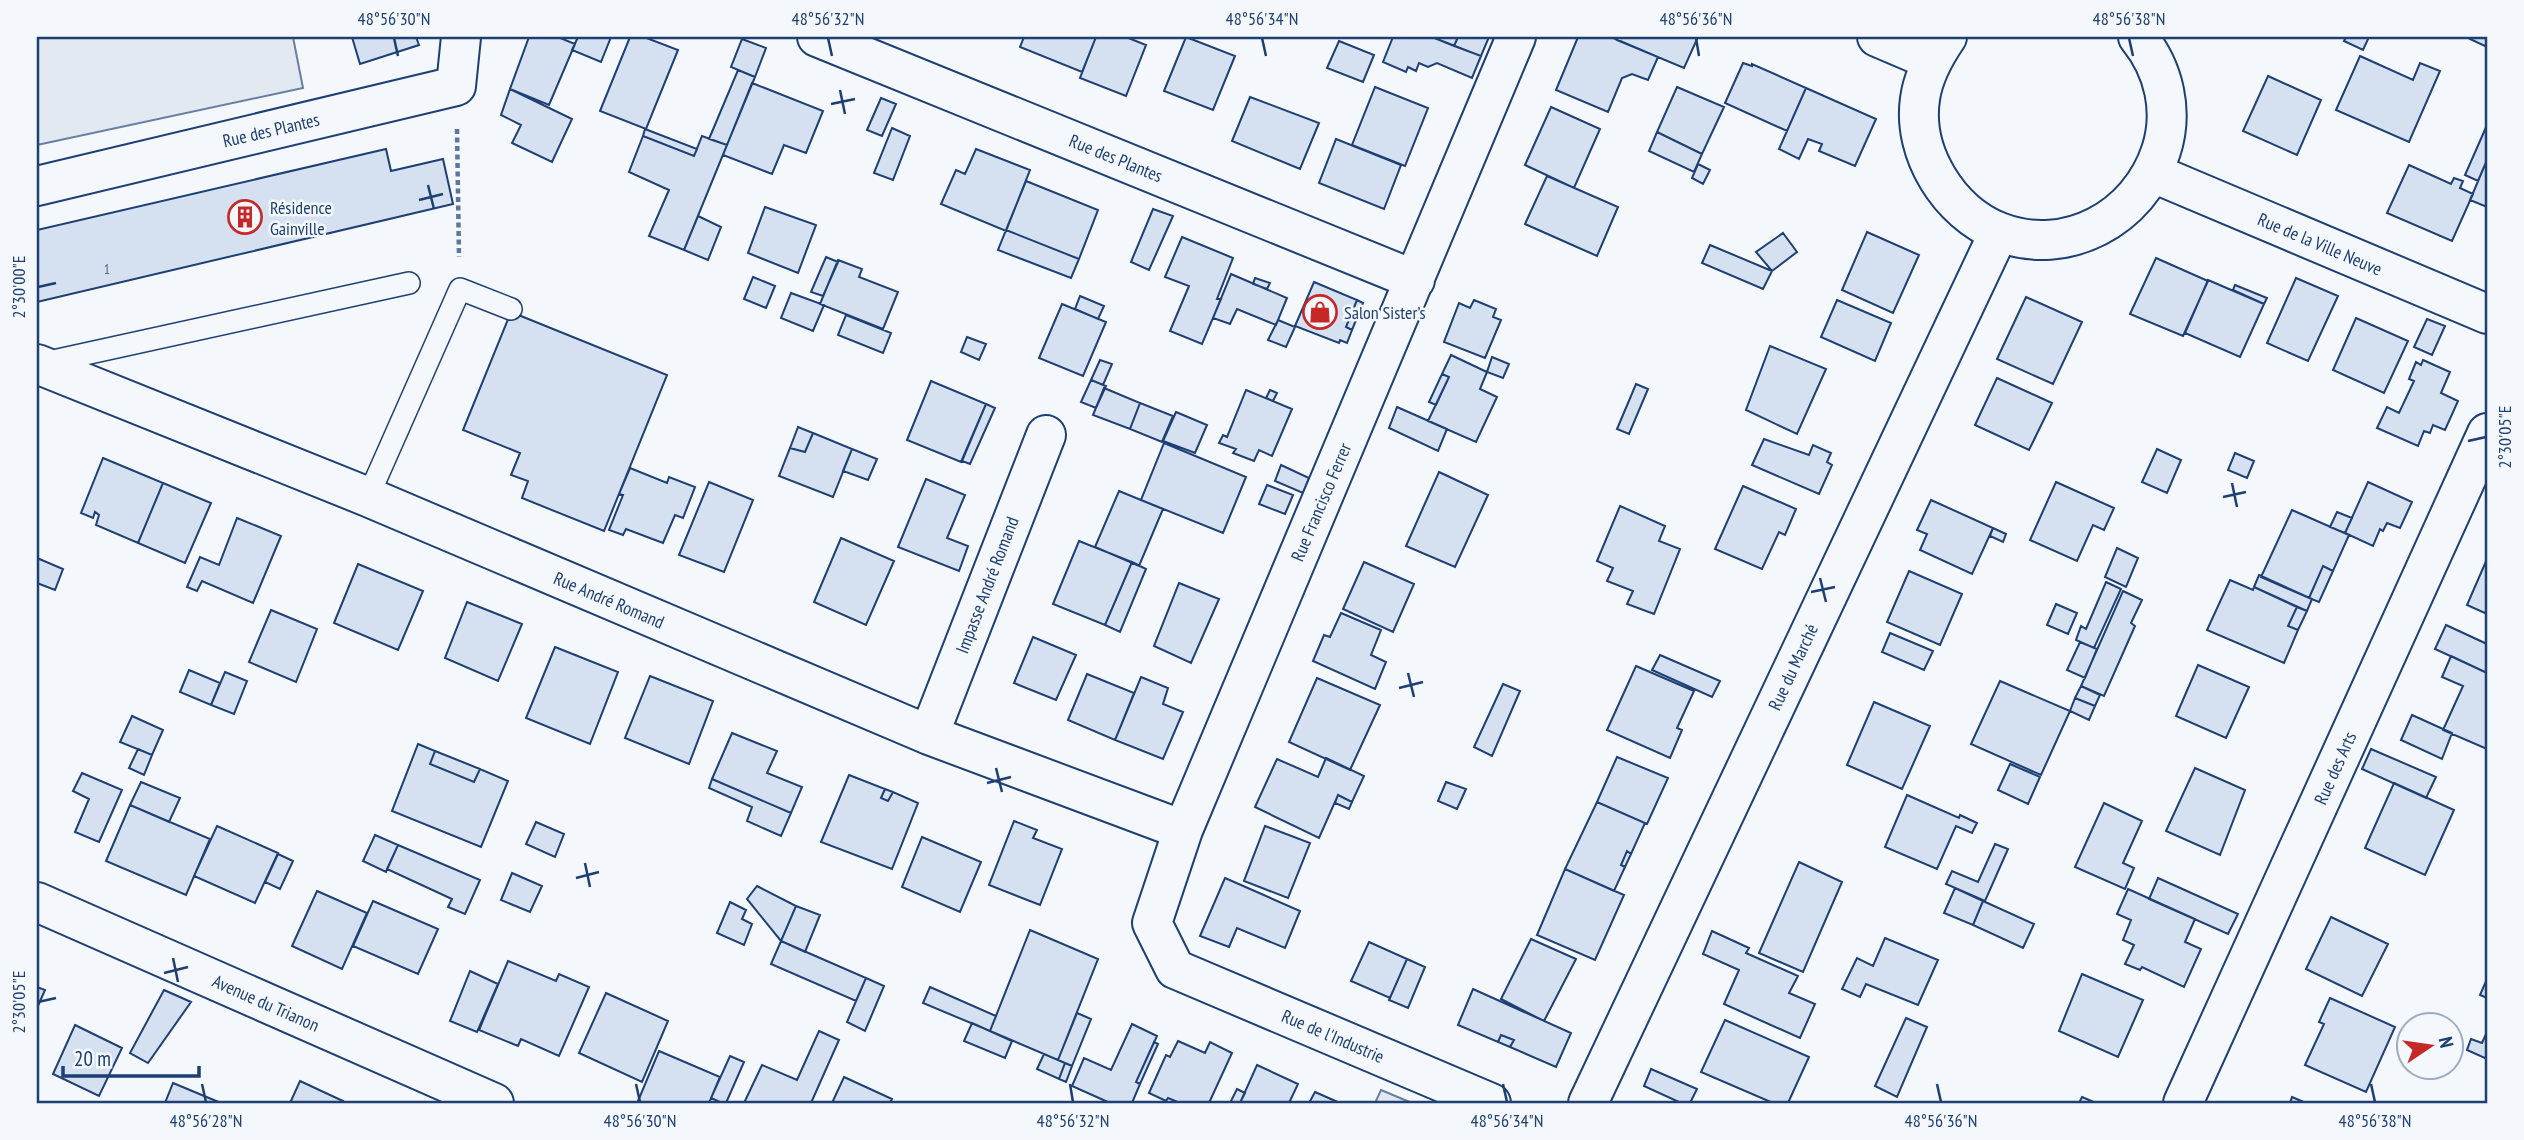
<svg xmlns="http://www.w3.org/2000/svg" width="2524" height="1140" font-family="'PT Sans Narrow',sans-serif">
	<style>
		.green { fill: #e3e9f0; stroke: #687fa3; stroke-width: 2 }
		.parking { fill: #e3e8f0; stroke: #687fa3; stroke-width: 2 }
		.building { fill: #d5e0f0; stroke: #1d3f73; stroke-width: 2 }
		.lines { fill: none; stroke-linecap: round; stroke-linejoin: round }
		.lane-casing { stroke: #1d3f73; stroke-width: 24 }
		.street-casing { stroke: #1d3f73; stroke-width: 42 }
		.path { stroke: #5e769c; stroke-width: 4.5; stroke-dasharray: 5 3.5; stroke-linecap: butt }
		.lane { stroke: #f4f7fb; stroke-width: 21 }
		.street { stroke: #f4f7fb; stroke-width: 38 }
		.ticks { fill: none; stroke: #1d3f73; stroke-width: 2.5 }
		.labels { text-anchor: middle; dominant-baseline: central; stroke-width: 5; stroke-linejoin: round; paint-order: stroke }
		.number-label { font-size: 14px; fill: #4b6792 }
		.street-label { font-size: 18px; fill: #1d3f73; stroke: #f4f7fb }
		.poi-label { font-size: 18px; fill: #1d3f73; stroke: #f4f7fb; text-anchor: start }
		.neatline { fill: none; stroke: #1d3f73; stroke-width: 2.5 }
		.ticks-label { font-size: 18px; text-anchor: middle; fill: #1d3f73 }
	</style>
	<rect width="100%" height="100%" fill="#f4f7fb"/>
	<path class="green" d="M37 37H293L303 88 37 145Z"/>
	<path class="parking" d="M1381 1090 1412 1103H1375Z"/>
	<path class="building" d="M352 37H416L419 45 360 64Z
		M529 37H558L575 44 549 105 510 89Z
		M578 37H611L601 62 572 50Z
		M630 37H644L678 50 646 129 600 111Z
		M1024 37H1096L1082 72 1020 47Z
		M1096 37H1126L1146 45 1126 96 1080 78Z
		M1186 37 1235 56 1213 110 1164 91Z
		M1393 37H1432L1481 56 1472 78 1437 63 1428 67 1419 63 1416 71 1408 67 1406 72 1383 62Z
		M1432 37H1458L1454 46Z
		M1458 37H1489L1481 56 1454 46Z
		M1578 37H1611L1658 57 1648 80 1632 74 1622 78 1608 112 1556 90Z
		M1619 37H1698L1684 68 1617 40Z
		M2346 37H2369L2363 50 2344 41Z
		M2471 37H2487V47L2470 39Z
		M742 39 766 48 755 77 731 67Z
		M1339 41 1374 55 1363 82 1327 68Z
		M2360 56 2413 80 2420 63 2440 71 2409 142 2336 110Z
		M1743 63 1752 66V64L1806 88 1787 131 1725 103Z
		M738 70 755 77 727 145 709 139Z
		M2268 76 2321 100 2297 155 2243 131Z
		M752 83 823 111 806 153 784 145 772 174 723 155Z
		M1375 87 1428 108 1405 166 1352 145Z
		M1677 87 1724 107 1702 154 1657 132Z
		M1806 88 1876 119 1855 166 1819 151 1822 144 1808 139 1799 159 1779 149Z
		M510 89 572 119 552 162 512 143 521 125 501 115Z
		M1250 97 1319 123 1300 169 1232 141Z
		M881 98 896 104 882 136 867 130Z
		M1551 107 1600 129 1574 188 1525 165Z
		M2487 125V160L2478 181 2465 175Z
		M892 128 910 136 893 180 874 173Z
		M645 129 697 149 694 156 643 136Z
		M1657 132 1702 154 1694 172 1649 151Z
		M643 136 694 156 702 136 727 145 684 250 649 236 669 190 629 172Z
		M1336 139 1401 165 1384 209 1319 183Z
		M386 149 391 171 443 159 453 204 37 302V230Z
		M976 149 1030 170 1006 231 941 204 956 170 965 174Z
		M2487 160V207L2470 200Z
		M1698 164 1710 170 1703 184 1692 178Z
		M2409 165 2451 184 2454 178 2463 181 2460 188 2473 194 2452 241 2387 213Z
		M1547 176 1618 207 1597 256 1525 224Z
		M1026 181 1098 210 1079 259 1006 230Z
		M765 207 816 225 798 273 748 253Z
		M1153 209 1173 216 1149 270 1131 262Z
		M698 216 721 227 708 260 684 250Z
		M1006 230 1079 259 1071 278 998 250Z
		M1867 232 1919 255 1893 313 1842 290Z
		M1783 233 1797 252 1772 271 1756 252Z
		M1182 237 1233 258 1217 299H1221L1202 344 1170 331 1189 286 1165 277Z
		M1710 245 1772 271 1763 289 1702 263Z
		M826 257 838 262 823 296 811 292Z
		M2156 258 2208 281 2183 336 2130 314Z
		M838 260 862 269 859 277 898 292 883 329 820 304Z
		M1231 274 1287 298 1276 325 1237 309 1230 324 1213 318Z
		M753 277 775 286 766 308 744 299Z
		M1255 278 1270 283 1267 289 1253 284Z
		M2296 278 2338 296 2308 361 2267 343Z
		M2208 280 2264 304 2240 357 2185 333Z
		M1314 282 1357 300 1346 327 1352 330 1347 343 1340 340 1339 343 1295 326Z
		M2235 285 2267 298 2264 304 2233 290Z
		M791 293 824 305 813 331 781 318Z
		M1080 296 1104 306 1098 319 1075 309Z
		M2026 297 2082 322 2053 384 1997 359Z
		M1357 300 1363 303 1352 330 1346 327Z
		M1474 300 1496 309 1493 317 1501 320 1485 358 1444 342 1459 303 1470 308Z
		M1837 300 1891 323 1875 361 1821 337Z
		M1062 304 1106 322 1083 376 1039 358Z
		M511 312 667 375 604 531 522 498 528 481 511 475 520 453 463 430Z
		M846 315 891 333 883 353 838 335Z
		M2356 318 2408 341 2384 393 2333 370Z
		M2427 319 2445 326 2432 355 2414 347Z
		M1278 320 1295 327 1286 347 1268 340Z
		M967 337 986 344 979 360 961 352Z
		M1770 346 1826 369 1797 434 1746 410Z
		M1451 355 1487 372 1480 389 1497 397 1476 442 1428 421 1449 377 1442 374Z
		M1492 357 1509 364 1503 378 1487 372Z
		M1100 360 1112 364 1103 385 1091 380Z
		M2423 360 2450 372 2441 393 2458 401 2445 430 2433 425 2430 433 2424 431 2418 446 2377 428 2387 407 2399 413 2414 381 2409 379 2416 362 2421 365Z
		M1442 374 1449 377 1436 405 1429 402Z
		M1997 378 2052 403 2029 450 1975 425Z
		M1091 380 1106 386 1096 408 1081 402Z
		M931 381 986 404 961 462 907 440Z
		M1636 384 1648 389 1629 434 1617 429Z
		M1104 388 1140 403 1130 429 1093 415Z
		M1246 390 1292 409 1272 456 1259 450 1254 461 1233 453 1236 449 1219 443 1223 435 1227 437Z
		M1270 390 1277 393 1273 401 1266 398Z
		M1140 403 1173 416 1162 442 1130 429Z
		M986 404 995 408 970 464 962 461Z
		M1397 407 1447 429 1438 451 1389 428Z
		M1176 412 1207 425 1195 453 1163 441Z
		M798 427 813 433 805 452 790 448Z
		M813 433 852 449 833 497 779 476 790 448 805 452Z
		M1764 439 1809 455 1813 445 1831 453 1827 462 1832 465 1819 494 1752 465Z
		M1164 443 1246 477 1223 533 1141 500Z
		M852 449 877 459 868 480 843 471Z
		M2157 449 2181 460 2167 493 2142 482Z
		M2235 453 2254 461 2247 478 2228 470Z
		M103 458 163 483 138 543 96 525 99 515 95 512 93 518 81 513Z
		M1281 465 1309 478 1303 493 1275 481Z
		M630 468 667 483 669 477 695 487 683 518 675 515 663 543 626 529 623 535 609 530 623 495 619 494Z
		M1439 472 1488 495 1455 567 1406 546Z
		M926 479 965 495 947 538 968 546 959 571 898 547Z
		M709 482 753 500 724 572 679 555Z
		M2056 482 2114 508 2104 530 2093 525 2077 561 2030 540Z
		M2368 482 2412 502 2400 528 2387 523 2383 531 2380 529 2373 546 2345 533Z
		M163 483 211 503 185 563 138 543Z
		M1267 485 1293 495 1285 514 1259 504Z
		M1743 486 1796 509 1785 535 1779 532 1762 569 1715 549Z
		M1119 491 1163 509 1139 566 1095 547Z
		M1931 500 1993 528 1972 574 1920 550 1927 534 1917 530Z
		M1620 506 1665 526 1659 541 1680 549 1654 614 1627 604 1633 591 1607 581 1613 568 1597 561Z
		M2292 510 2349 535 2333 571 2323 566 2309 598 2261 577Z
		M2337 512 2352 518 2345 533 2330 527Z
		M237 518 281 536 253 603 202 581 197 591 187 587 200 557 219 565Z
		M1993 528 2006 534 2003 542 1990 536Z
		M841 538 894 561 866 625 814 602Z
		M1079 541 1132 562 1105 625 1053 604Z
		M2117 548 2138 558 2126 587 2105 577Z
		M37 558 63 569 55 590 37 583Z
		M2487 559V614L2467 605Z
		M1132 562 1146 569 1120 632 1105 625Z
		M1364 562 1414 584 1393 632 1343 609Z
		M358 564 423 591 398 650 334 623Z
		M2323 566 2333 571 2319 602 2309 598Z
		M1909 571 1962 594 1940 645 1887 622Z
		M2259 575 2312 599 2307 611 2254 587Z
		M2230 580 2253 590 2254 587 2297 607 2288 626 2298 630 2284 663 2207 630Z
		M2106 582 2121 589 2094 648 2076 640 2081 626 2086 629Z
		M1179 583 1219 599 1191 663 1154 646Z
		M2123 591 2142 600 2131 623 2135 626 2104 696 2081 686Z
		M467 602 522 624 498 681 445 658Z
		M2056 604 2077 613 2068 634 2047 625Z
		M2297 607 2307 611 2298 630 2288 626Z
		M271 610 317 629 296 682 249 662Z
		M1341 613 1381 630 1371 655 1386 662 1375 689 1313 661 1324 635 1330 637Z
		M2446 625 2487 644V673L2435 649Z
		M1890 633 1933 651 1924 670 1882 652Z
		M1033 637 1076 655 1056 700 1014 683Z
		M2080 642 2097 649 2085 678 2067 670Z
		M555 647 618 672 590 744 526 718Z
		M1660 655 1720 681 1712 697 1652 670Z
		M2451 656 2487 673V749L2443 730 2463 686 2442 677Z
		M2198 665 2249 687 2226 738 2176 716Z
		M1636 666 1694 691 1677 728 1682 730 1670 758 1607 730Z
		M189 670 220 683 211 705 180 692Z
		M225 672 247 681 234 714 211 705Z
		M1087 674 1134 693 1115 740 1068 720Z
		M650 676 713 701 689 764 625 738Z
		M1141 677 1168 688 1163 704 1183 712 1163 759 1115 740Z
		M1317 678 1380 705 1350 770 1289 742Z
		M2000 681 2070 711 2041 775 1971 744Z
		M1503 684 1520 691 1492 756 1474 747Z
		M2081 686 2100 695 2095 706 2075 698Z
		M2075 698 2095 706 2089 720 2070 711Z
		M1874 702 1930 726 1902 789 1847 765Z
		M2412 715 2452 733 2442 759 2401 740Z
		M132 716 163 730 152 755 120 742Z
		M732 733 777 751 767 773 802 787 791 813 712 779Z
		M418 744 435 751 430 764 474 782 480 769 508 781 481 847 392 811Z
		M138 749 152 755 144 775 129 768Z
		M2371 749 2436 777 2426 798 2362 769Z
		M435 751 480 769 474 782 430 764Z
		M1617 757 1668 778 1647 824 1597 802Z
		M1326 758 1364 776 1352 802 1338 795 1319 838 1255 807 1277 759 1318 777Z
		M2010 764 2040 777 2028 804 1998 790Z
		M2195 768 2245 790 2220 855 2166 831Z
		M82 773 122 790 99 842 75 832 89 799 73 791Z
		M849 775 885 789 881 798 888 801 893 792 918 803 892 869 821 842Z
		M712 779 791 813 781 836 747 821 752 807 709 788Z
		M141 782 180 798 169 822 130 805Z
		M1446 782 1466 789 1457 809 1438 801Z
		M2394 783 2454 810 2425 875 2365 848Z
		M885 789 893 792 888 801 881 798Z
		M1338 795 1352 802 1349 809 1335 803Z
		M1907 795 1959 818 1960 815 1977 823 1972 833 1956 826 1937 869 1885 847Z
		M1597 802 1645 823 1631 854 1627 851 1621 865 1625 867 1614 891 1565 869Z
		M2104 803 2142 821 2123 863 2134 868 2125 889 2075 867Z
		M130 805 210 839 186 895 106 861Z
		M1014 821 1037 830 1033 838 1062 849 1040 905 989 885Z
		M536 822 564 834 555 857 526 844Z
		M217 826 278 853 255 903 194 876Z
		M1265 826 1310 843 1288 898 1244 881Z
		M375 835 398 845 386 872 363 861Z
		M922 837 981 862 960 912 902 887Z
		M1995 844 2008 849 1985 901 1946 884 1952 871 1978 882Z
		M398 845 480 880 465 914 448 907 452 899 387 869Z
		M1627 851 1631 854 1625 867 1621 865Z
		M278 854 293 861 280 889 265 882Z
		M1799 862 1842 882 1803 972 1759 953Z
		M1565 869 1624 895 1595 960 1537 935Z
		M512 873 542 886 530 912 501 900Z
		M1225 878 1300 911 1285 948 1237 928 1229 947 1200 936Z
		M2158 878 2238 914 2228 934 2149 899Z
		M757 886 796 906 781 941 747 899Z
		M1955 888 1983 901 1973 925 1944 913Z
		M2128 889 2195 919 2185 942 2201 949 2184 987 2142 967 2140 970 2125 964 2134 945 2123 940 2131 920 2117 914Z
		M317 891 367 913 342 969 292 946Z
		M373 901 438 929 418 974 353 946Z
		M1983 901 2034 924 2023 948 1973 925Z
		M730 902 746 910 742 919 752 924 744 945 717 933Z
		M796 906 820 915 805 952 781 941Z
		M2331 917 2388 944 2362 996 2306 969Z
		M1030 930 1098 959 1058 1060 990 1031Z
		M1712 931 1749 948 1746 953 1798 976 1789 993 1815 1004 1800 1038 1724 1004 1739 970 1703 954Z
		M1885 938 1938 960 1918 1005 1866 984 1860 997 1842 989 1857 958 1873 966Z
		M1531 939 1576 959 1544 1021 1501 999Z
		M781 941 866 978 856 1001 771 964Z
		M1369 942 1407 959 1390 998 1351 981Z
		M1407 959 1425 967 1408 1008 1389 1000Z
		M508 961 556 981 559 974 589 987 559 1056 521 1039 518 1046 479 1030Z
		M470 971 498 984 477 1032 450 1021Z
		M2082 974 2143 1000 2118 1057 2059 1031Z
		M866 978 884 986 865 1031 847 1022Z
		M2487 979V998L2480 995Z
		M37 987 45 990 37 1008Z
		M930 987 996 1016 990 1031 923 1003Z
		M1473 989 1571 1033 1556 1067 1510 1047 1514 1040 1501 1035 1498 1042 1458 1025Z
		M164 990 191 1002 148 1063 130 1053Z
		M606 993 668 1021 642 1082 579 1053Z
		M2330 998 2395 1027 2366 1092 2305 1065 2324 1024 2319 1022Z
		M1077 1013 1091 1019 1072 1066 1058 1060Z
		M1906 1018 1927 1027 1897 1097 1875 1086Z
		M1725 1020 1809 1057 1788 1103H1773L1701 1072Z
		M972 1023 1012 1041 1005 1058 964 1041Z
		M1132 1024 1157 1036 1136 1082 1140 1084 1132 1103H1110L1072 1086 1084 1058 1111 1070Z
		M75 1025 122 1048 99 1096 53 1074Z
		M819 1031 839 1040 811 1103H744L762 1065 797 1080Z
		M2487 1032V1059L2467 1050 2471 1039 2482 1043Z
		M1501 1035 1514 1040 1510 1047 1498 1042Z
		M1178 1041 1205 1053 1210 1042 1232 1053 1209 1103H1180L1168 1098 1166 1101 1149 1093 1166 1055 1170 1057Z
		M1154 1042 1158 1044 1140 1084 1136 1082Z
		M659 1051 720 1077 709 1103H644L638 1101Z
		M1044 1054 1065 1063 1059 1079 1037 1069Z
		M730 1056 744 1062 726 1103H722L711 1098Z
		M1065 1063 1072 1066 1066 1082 1059 1079Z
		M1257 1065 1298 1084 1289 1103H1240Z
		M1651 1069 1697 1089 1690 1103H1681L1644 1086Z
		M844 1077 892 1099 890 1103H832Z
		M300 1081 343 1101 342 1103H290Z
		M173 1083 221 1103H165Z
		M1237 1089 1245 1093 1240 1103H1230Z
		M1315 1092 1340 1103H1309Z
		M2082 1097 2096 1103H2079Z
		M2292 1097 2306 1103H2290Z"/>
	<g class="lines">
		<g class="lane-casing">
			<path id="lane" d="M44 363 409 283
				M368 497 460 289 511 309"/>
		</g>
		<g class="street-casing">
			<path id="street" d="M817 37 1415 280
				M1877 37 1931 60
				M1947 37C1934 56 1923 76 1920 99 1912 153 1949 212 1999 232 2067 258 2139 218 2161 151 2174 111 2164 69 2138 37
				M2153 173 2487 314
				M37 186 456 86 461 37
				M37 364 368 497 929 735 1183 830
				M929 735 1046 435
				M37 902 494 1103
				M1491 1103 1175 969 1152 923 1183 830 1516 37
				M1588 1103 1999 232
				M2183 1103 2487 433"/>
		</g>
		<path class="path" d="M457 129 459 257"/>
		<use href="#lane" class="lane"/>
		<use href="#street" class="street"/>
	</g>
	<path class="ticks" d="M394 38 398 56M828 38 832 56M1262 38 1266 56M1696 38 1699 56M2129 38 2133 56M840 90 845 114M831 104 855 99M428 185 434 209M419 200 443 194M38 287 56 283M2468 441 2486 437M2232 483 2237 507M2223 497 2246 492M1820 578 1826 602M1811 592 1835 587M1408 673 1414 697M1399 688 1423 682M996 768 1002 792M987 783 1011 777M585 863 590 887M576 878 599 872M173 958 178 982M164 973 188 967M38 1002 56 998M202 1084 206 1102M636 1084 640 1102M1070 1084 1073 1102M1503 1084 1507 1102M1937 1084 1941 1102M2371 1084 2375 1102"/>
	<defs>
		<g id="building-ring" transform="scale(1.75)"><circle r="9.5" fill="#f4f7fb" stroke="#c62828" stroke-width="1.5"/><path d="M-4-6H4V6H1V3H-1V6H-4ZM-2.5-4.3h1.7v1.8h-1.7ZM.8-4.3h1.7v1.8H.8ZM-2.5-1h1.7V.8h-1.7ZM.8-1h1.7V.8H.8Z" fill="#c62828"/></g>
		<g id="shop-ring" transform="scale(1.75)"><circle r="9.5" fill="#f4f7fb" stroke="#c62828" stroke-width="1.5"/><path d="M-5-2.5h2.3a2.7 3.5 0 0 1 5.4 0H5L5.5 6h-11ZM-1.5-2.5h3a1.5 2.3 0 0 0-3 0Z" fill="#c62828"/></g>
	</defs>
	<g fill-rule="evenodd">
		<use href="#building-ring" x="245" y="217"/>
		<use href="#shop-ring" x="1320" y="312"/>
	</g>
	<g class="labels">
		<g class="number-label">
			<text x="107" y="269">1</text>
		</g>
		<g class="street-label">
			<text transform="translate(271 130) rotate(-13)">Rue des Plantes</text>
			<text transform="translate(1116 158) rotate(22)">Rue des Plantes</text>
			<text transform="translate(2320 244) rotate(23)">Rue de la Ville Neuve</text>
			<text transform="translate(1321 502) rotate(-67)">Rue Francisco Ferrer</text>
			<text transform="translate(987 585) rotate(-69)">Impasse André Romand</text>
			<text transform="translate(609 600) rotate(23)">Rue André Romand</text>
			<text transform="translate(1793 667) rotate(-65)">Rue du Marché</text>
			<text transform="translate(2335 768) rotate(-66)">Rue des Arts</text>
			<text transform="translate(266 1003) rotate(24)">Avenue du Trianon</text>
			<text transform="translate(1333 1036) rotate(23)">Rue de l'Industrie</text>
		</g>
		<g class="poi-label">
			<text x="270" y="207">Résidence<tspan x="270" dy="21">Gainville</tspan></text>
			<text x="1344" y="312">Salon Sister’s</text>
		</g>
	</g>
	<rect width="2524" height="1140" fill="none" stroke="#f4f7fb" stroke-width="77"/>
	<g transform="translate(2430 1046) rotate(77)"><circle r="33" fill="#f4f7fb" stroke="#9eadc5" stroke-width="2"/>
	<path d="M0-5L12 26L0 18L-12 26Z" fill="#c62828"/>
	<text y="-10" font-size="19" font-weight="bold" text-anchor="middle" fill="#1d3f73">N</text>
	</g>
	<path d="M63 1066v10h136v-10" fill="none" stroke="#1d3f73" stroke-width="3.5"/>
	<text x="74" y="1066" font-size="21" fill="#1d3f73" stroke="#f4f7fb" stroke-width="5" paint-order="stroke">20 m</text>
	<rect x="38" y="38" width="2448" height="1064" class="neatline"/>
	<g class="ticks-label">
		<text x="394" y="25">48°56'30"N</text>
		<text x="828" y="25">48°56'32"N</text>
		<text x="1262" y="25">48°56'34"N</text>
		<text x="1696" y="25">48°56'36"N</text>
		<text x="2129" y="25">48°56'38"N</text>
		<text transform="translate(19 287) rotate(-90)" y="6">2°30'00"E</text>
		<text transform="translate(2505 437) rotate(-90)" y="6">2°30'05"E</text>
		<text transform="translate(19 1002) rotate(-90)" y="6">2°30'05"E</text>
		<text x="206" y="1127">48°56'28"N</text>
		<text x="640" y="1127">48°56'30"N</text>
		<text x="1073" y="1127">48°56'32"N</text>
		<text x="1507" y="1127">48°56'34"N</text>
		<text x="1941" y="1127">48°56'36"N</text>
		<text x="2375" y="1127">48°56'38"N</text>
	</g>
</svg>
